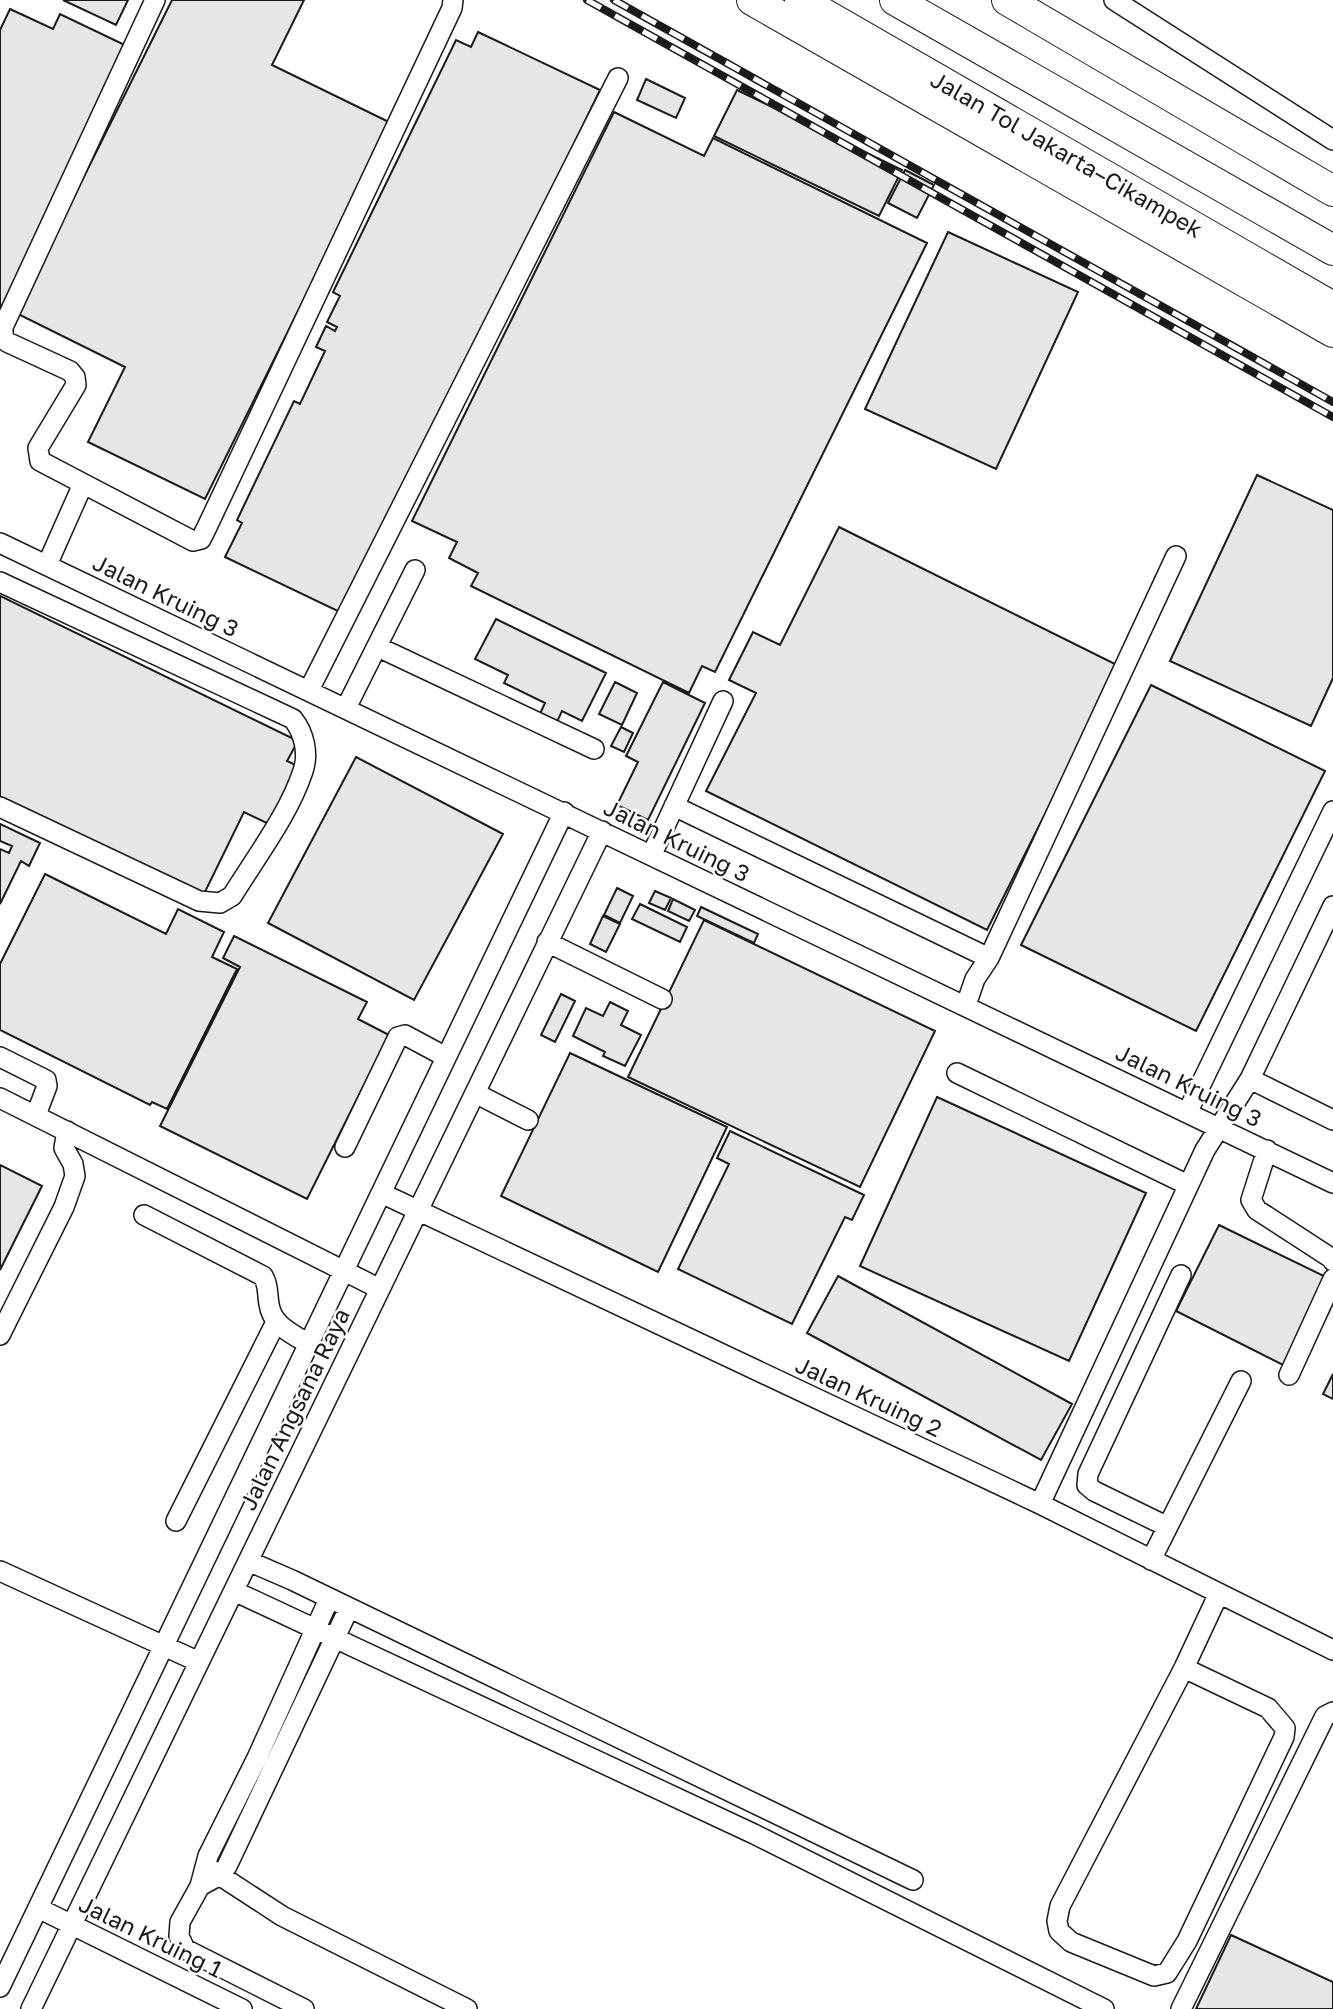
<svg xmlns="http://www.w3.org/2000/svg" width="1333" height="2009" font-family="'Golos Text',sans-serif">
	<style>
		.building { fill: #e6e6e6; stroke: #1a1a1a; stroke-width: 2 }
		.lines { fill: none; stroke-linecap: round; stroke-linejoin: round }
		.minor-casing { stroke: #1a1a1a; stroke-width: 22 }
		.highway-casing { stroke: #1a1a1a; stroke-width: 32 }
		.minor { stroke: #fff; stroke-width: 19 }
		.highway { stroke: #fff; stroke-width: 30 }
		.rail-casing { stroke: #1a1a1a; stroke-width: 8 }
		.rail { stroke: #fff; stroke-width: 5; stroke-dasharray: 16; stroke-linecap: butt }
		.labels { text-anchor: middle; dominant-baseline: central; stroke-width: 5; stroke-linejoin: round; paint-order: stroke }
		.street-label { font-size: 23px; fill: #1a1a1a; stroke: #fff }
	</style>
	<rect width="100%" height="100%" fill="#fff"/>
	<path class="building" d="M63 0H128L116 25Z
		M172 0H304L272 65 391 123 205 499 88 442 125 367 16 313Z
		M10 9 53 29 60 14 129 47 0 312V30Z
		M478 32 600 90 346 615 225 557 242 523 237 520 294 401 300 404 325 351 316 347 326 326 335 331 337 327 327 322 340 296 333 292 456 40 471 47Z
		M646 79 685 98 676 118 637 100Z
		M737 90 902 170 879 216 714 136Z
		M614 112 704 156 713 138 927 243 715 672 702 666 689 693 471 586 478 573 449 558 457 542 412 521Z
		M905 170 934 185 917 218 888 203Z
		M948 232 1078 292 996 469 865 409Z
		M1257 475 1333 510V678L1311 726 1170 661Z
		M839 527 1119 666 987 930 706 791 756 693 729 680 753 632 780 645Z
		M0 596 298 741 287 761 302 768 273 826 244 812 203 896 0 797Z
		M496 619 606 673 582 721 562 711 555 726 538 718 545 703 504 683 508 675 475 659Z
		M615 682 637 693 622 725 599 714Z
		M663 682 705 703 648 820 617 805 638 762 626 756Z
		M1151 685 1325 771 1196 1031 1021 945Z
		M621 727 633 733 624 752 611 746Z
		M356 757 503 834 414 1000 268 923Z
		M0 824 40 843 29 866 21 861 0 904V849L9 853 12 846 0 841Z
		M45 874 166 934 178 909 224 932 212 957 237 969 167 1109 152 1102 150 1105 0 1030V964Z
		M617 888 633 896 620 923 604 915Z
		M655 891 671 898 665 910 649 903Z
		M673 899 695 910 689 921 668 911Z
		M640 904 687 927 680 942 632 919Z
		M701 907 758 934 754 943 697 916Z
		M603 916 620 924 606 952 590 944Z
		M704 920 935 1031 860 1187 628 1077Z
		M234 936 367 1002 358 1019 389 1035 307 1199 160 1126 240 967 223 958Z
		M561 994 575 1001 555 1042 541 1035Z
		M610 1002 628 1011 621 1025 641 1035 625 1066 603 1056 605 1052 573 1036 586 1008 603 1016Z
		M570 1053 727 1127 658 1272 501 1196Z
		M937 1097 1146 1193 1069 1361 860 1266Z
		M730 1131 864 1195 852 1220 845 1217 792 1324 678 1269 729 1164 717 1158Z
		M0 1165 42 1186 0 1270Z
		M1219 1225 1330 1279 1287 1367 1176 1311Z
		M838 1276 1072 1404 1041 1460 807 1333Z
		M1333 1374V1399L1323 1394Z
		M1231 1935 1333 1982V2009H1196Z"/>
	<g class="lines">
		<g class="minor-casing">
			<path id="minor" d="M155 0 3 327V336L7 342 70 371 75 377 76 385 38 448 40 461 193 541 201 539 207 527 452 8 453 0
				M1114 0 1333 140
				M0 543 1333 1183
				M47 565 83 484
				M0 582 293 719C304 733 309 753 303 771 289 814 256 857 232 896L220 903 199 901 0 807
				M378 647 594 749
				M309 690 618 78
				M346 708 415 570
				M674 806 989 958
				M652 854 723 701
				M547 942 662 999
				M966 1005 975 979 989 958 1176 556
				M0 1057 46 1080 47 1086 36 1115
				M957 1073 1188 1185
				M1250 1079 1333 1120
				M475 1093 528 1120
				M0 1098 380 1289
				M1188 1111 1333 811
				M345 1147 398 1037 405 1035 446 1057
				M1267 1150 1251 1200 1257 1210 1331 1258 1333 1261
				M381 1193 1040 1504 1333 1650
				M144 1215 263 1276C269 1286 267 1294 269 1304 272 1326 292 1333 308 1344
				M0 1335 64 1207 75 1176 73 1164 64 1148 67 1131
				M1289 1375 1333 1279
				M1040 1504 1205 1150 1250 1079 1333 906
				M176 1521 276 1322
				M1166 1526 1094 1491 1087 1485 1088 1474 1181 1275
				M1151 1560 1241 1381
				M248 1561 292 1580 913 1880
				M0 1571 199 1662
				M234 1591 754 1834 1104 2009
				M1184 1668 1268 1708 1285 1728 1284 1737 1187 1941 1167 1973 1154 1976 1071 1942 1059 1931 1057 1921 1060 1906 1184 1668 1219 1593
				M210 1869 282 1916 467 2009
				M200 1886 220 1875 227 1866 349 1608
				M38 1908 242 2009
				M0 1987 564 812
				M31 2009 602 831
				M304 2009 185 1949 179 1936 180 1922 200 1886 208 1856 257 1758 329 1599
				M1181 2009 1325 1716 1333 1712"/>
		</g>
		<g class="highway-casing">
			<g id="highway">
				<path d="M752 0 1333 332"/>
				<path id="s1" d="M800 0 1333 307"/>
				<path d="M895 0 1333 250"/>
				<path d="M1007 0 1333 191"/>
			</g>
		</g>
		<use href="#minor" class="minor"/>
		<use href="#highway" class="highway"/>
		<g class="rail-casing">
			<path id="rail" d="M587 0 1333 417
				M614 0 1333 402"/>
		</g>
		<use href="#rail" class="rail"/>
	</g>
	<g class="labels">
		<g class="street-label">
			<text stroke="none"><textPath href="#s1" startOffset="308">Jalan Tol Jakarta–Cikampek</textPath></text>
			<text transform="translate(166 595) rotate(26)">Jalan Kruing 3</text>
			<text transform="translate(677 840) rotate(26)">Jalan Kruing 3</text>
			<text transform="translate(1189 1085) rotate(26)">Jalan Kruing 3</text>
			<text transform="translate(869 1396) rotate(25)">Jalan Kruing 2</text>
			<text transform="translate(294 1409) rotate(-64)">Jalan Angsana Raya</text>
			<text transform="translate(151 1936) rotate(26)">Jalan Kruing 1</text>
		</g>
	</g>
</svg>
